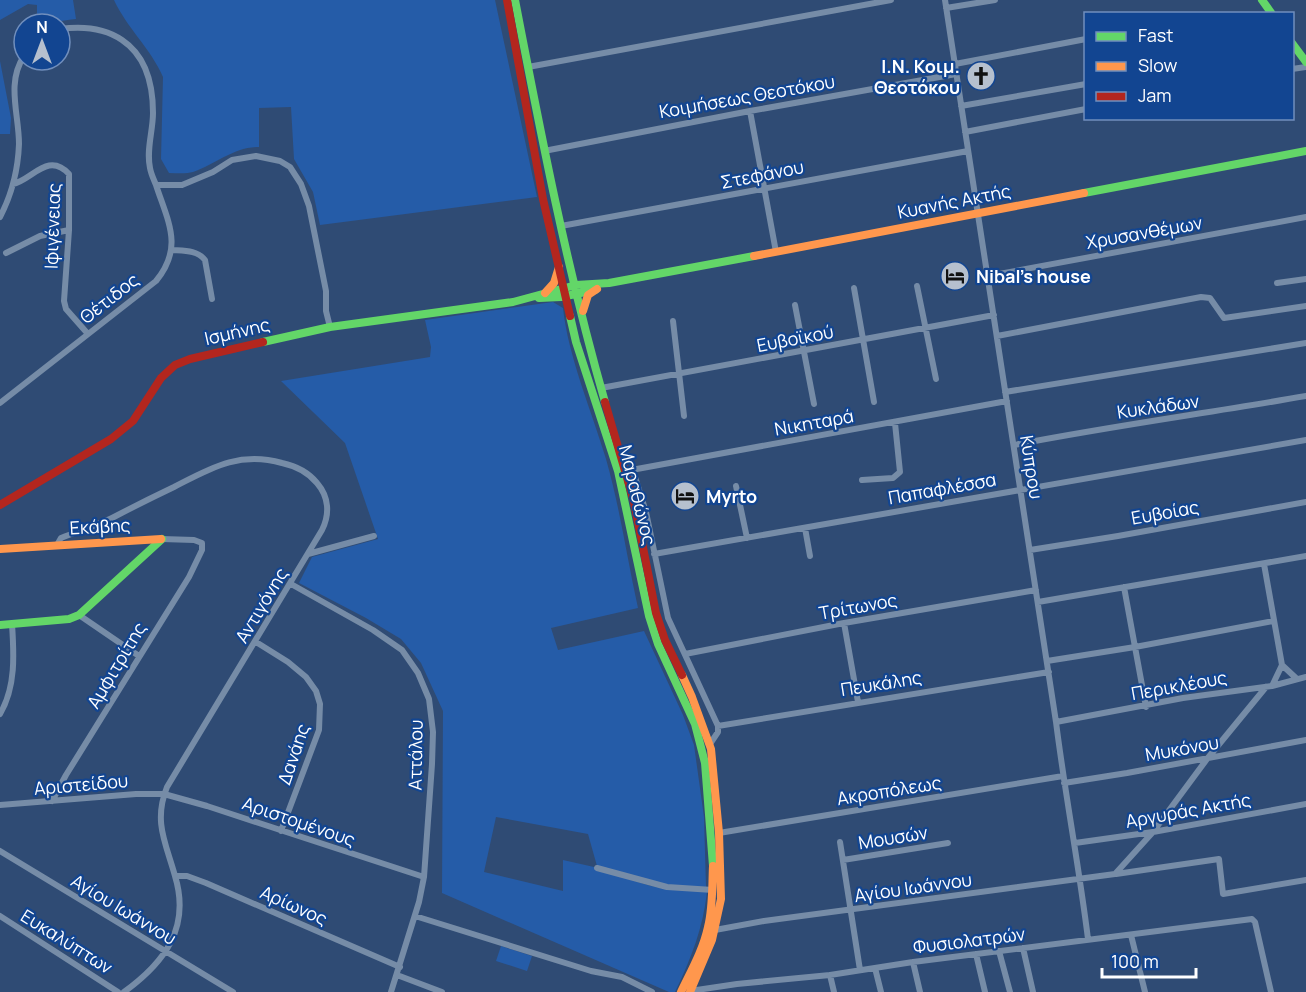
<svg xmlns="http://www.w3.org/2000/svg" width="1306" height="992" font-family="Manrope,sans-serif">
	<style>
		.green { fill: #255ca8 }
		.lines { fill: none; stroke-linecap: round; stroke-linejoin: round }
		.street { stroke: #768ca7; stroke-width: 6 }
		.fast { stroke: #63d668; stroke-width: 8 }
		.slow { stroke: #ff974d; stroke-width: 8 }
		.jam { stroke: #b3261e; stroke-width: 8 }
		.labels { text-anchor: middle; dominant-baseline: central; stroke-width: 4.5; stroke-linejoin: round; paint-order: stroke }
		.poi-label { font-size: 18px; font-weight: bold; fill: #fff; stroke: #124591; text-anchor: start }
		.street-label { font-size: 18px; fill: #fff; stroke: #124591 }
	</style>
	<rect width="100%" height="100%" fill="#2f4b74"/>
	<path class="green" d="M0 0H73L76 19C63 20 50 24 37 24V5L28 4 0 20Z
		M114 0H495L537 197 320 225 313 192 294 159 291 107 259 108V147C234 147 216 164 193 172 186 174 177 173 169 173L161 159 163 77C151 49 127 28 114 0Z
		M0 61 11 118 10 134H0Z
		M553 302 563 308C568 356 592 412 606 459 620 508 627 558 638 608L551 628 558 650 644 631 683 715 694 745 704 817 706 887 667 886 597 866 588 834 496 817 484 872 563 891V860L594 867 595 869 651 886 707 892C703 928 691 959 675 992H669L442 893 443 711 421 663 401 639 366 618 299 583 312 557 378 539 345 443 281 381 430 357 431 347 425 320Z
		M501 946 532 956 527 971 496 961Z"/>
	<g class="lines">
		<path class="street" d="M945 0 1056 722C1065 794 1079 866 1088 939
			M946 8 995 0
			M60 29C82 26 103 27 122 40 146 56 153 84 153 113 153 131 146 150 150 168 151 174 154 180 156 185H182L213 172 232 160 256 156 280 161 290 167 301 184 309 206 326 291V311L330 327
			M955 64 1086 39
			M528 67 891 0
			M1292 69 1306 67
			M961 106 1086 84
			M750 111 776 252
			M965 132 1086 109
			M544 151 750 111 956 74
			M13 184C32 180 48 151 69 174V230L64 301 66 309 88 334
			M0 217C12 194 18 170 19 144 19 114 6 83 24 56
			M561 226 968 151
			M171 250C184 251 197 250 205 260L212 299
			M6 253 40 236 69 230
			M988 276 1306 217
			M1277 283 1306 279
			M917 286 936 379
			M854 288 874 402
			M795 305 814 404
			M673 321 684 416
			M997 336 1201 297 1210 298 1224 318 1306 306
			M601 388 994 315
			M1005 392 1306 343
			M0 403 156 281C184 247 168 222 156 185
			M1014 445C1111 426 1209 413 1306 396
			M626 471 1007 401
			M626 471 634 474 646 512 668 618 718 726V732L710 744
			M862 480 893 478 900 472 895 423
			M736 486 747 538
			M805 528 810 556
			M57 545 61 538C78 531 96 526 112 518 133 507 153 497 174 487 211 468 239 451 282 463 296 466 308 472 317 483 329 497 330 514 322 530L167 787C153 822 166 843 175 876 191 928 164 963 124 992
			M1030 550 1118 536 1306 502
			M308 554 374 536
			M654 554 1306 440
			M1264 564 1282 665 1272 686
			M291 584 373 630 402 650 418 673 429 699 433 732 432 764 424 877 419 902 391 992
			M1124 587 1146 707
			M1038 602 1306 556
			M79 615 139 656
			M844 623 858 702
			M256 642 288 662 306 677 316 691 320 704 319 730 281 831
			M685 654 844 623 1036 590
			M1047 661 1135 647 1273 621
			M1282 665 1297 679
			M0 714C16 687 14 654 12 624
			M1056 722 1183 698 1272 686 1306 677
			M718 726 1049 672
			M1064 783 1127 773 1306 740
			M52 801 66 775 189 577 202 550V543L194 540 162 539
			M0 805 136 794H164L207 806 424 877
			M719 833 1063 776
			M840 842 860 970
			M1075 843 1153 832 1306 804
			M0 851 233 992
			M843 860 948 843
			M597 868 667 887 713 890
			M1116 874 1219 859 1223 894 1306 880
			M175 876H187L206 883 400 967
			M0 916 118 992
			M415 916 591 971 622 977 652 992
			M715 930 764 921 1115 874 1153 832 1207 759 1266 687
			M1131 935 1145 992
			M1023 948 1033 992
			M999 951 1010 992
			M976 954 985 992
			M913 962 920 992
			M875 968 881 992
			M397 975 442 992
			M830 975 834 992
			M690 991 737 984 830 975 913 962 1252 919 1255 922 1271 992"/>
		<path class="fast" d="M515 0C541 135 567 270 605 402
			M1262 0 1272 14
			M1292 43 1306 62
			M1084 193 1306 151
			M539 298 561 297 595 290
			M570 316 576 342 618 471 649 616 658 644 695 724 705 763 713 866
			M263 342 330 327 513 302 576 285 609 283 754 256
			M0 625 69 619 79 615 162 539"/>
		<path class="slow" d="M754 256 1084 193
			M545 293 554 283 559 267
			M583 311 588 295 597 289
			M0 549 161 539
			M682 675 692 697 711 749 719 833 721 899 712 940 690 992
			M681 992C691 971 703 950 708 927 713 907 712 886 713 866"/>
		<path class="jam" d="M507 0 543 199 570 316
			M605 402 634 502 656 613 665 640 682 675
			M0 505 111 439 133 421 161 378 175 365 190 359 263 342"/>
	</g>
	<defs>
		<g id="church-disc" transform="scale(1.5)"><circle r="9.5" fill="#b6c0ce" stroke="#124591"/><path d="M-1.2-6h2.4v3.5h3.3v2.4h-3.3V6h-2.4V-.1h-3.3v-2.4h3.3Z" fill="#111"/></g>
		<g id="hotel-disc" transform="scale(1.5)"><circle r="9.5" fill="#b6c0ce" stroke="#124591"/><path d="M-6-4.5h1.5V1H6V5H4.5V3h-9V5H-6ZM-4 0a1.8 1.8 0 1 1 3.6 0ZM.5 0V-2.5h3Q6-2.5 6 0Z" fill="#111"/></g>
	</defs>
	<g fill-rule="evenodd">
		<use href="#church-disc" x="981" y="76"/>
		<use href="#hotel-disc" x="955" y="276"/>
		<use href="#hotel-disc" x="685" y="496"/>
	</g>
	<g class="labels">
		<g class="poi-label">
			<text x="960" y="66" text-anchor="end">Ι.Ν. Κοιμ.<tspan x="960" dy="21">Θεοτόκου</tspan></text>
			<text x="976" y="276">Nibal's house</text>
			<text x="706" y="496">Myrto</text>
		</g>
		<g class="street-label">
			<text transform="translate(747 96) rotate(-10)">Κοιμήσεως Θεοτόκου</text>
			<text transform="translate(762 174) rotate(-11)">Στεφάνου</text>
			<text transform="translate(954 201) rotate(-11)">Κυανής Ακτής</text>
			<text transform="translate(52 226) rotate(-88)">Ιφιγένειας</text>
			<text transform="translate(1144 232) rotate(-10)">Χρυσανθέμων</text>
			<text transform="translate(109 298) rotate(-38)">Θέτιδος</text>
			<text transform="translate(237 331) rotate(-13)">Ισμήνης</text>
			<text transform="translate(795 338) rotate(-11)">Ευβοϊκού</text>
			<text transform="translate(1158 406) rotate(-8)">Κυκλάδων</text>
			<text transform="translate(814 422) rotate(-10)">Νικηταρά</text>
			<text transform="translate(1032 467) rotate(81)">Κύπρου</text>
			<text transform="translate(942 488) rotate(-10)">Παπαφλέσσα</text>
			<text transform="translate(638 495) rotate(76)">Μαραθώνος</text>
			<text transform="translate(1165 512) rotate(-10)">Ευβοίας</text>
			<text transform="translate(100 526) rotate(-3)">Εκάβης</text>
			<text transform="translate(261 605) rotate(-59)">Αντιγόνης</text>
			<text transform="translate(858 606) rotate(-10)">Τρίτωνος</text>
			<text transform="translate(116 665) rotate(-59)">Αμφιτρίτης</text>
			<text transform="translate(881 683) rotate(-9)">Πευκάλης</text>
			<text transform="translate(1179 685) rotate(-10)">Περικλέους</text>
			<text transform="translate(1182 748) rotate(-10)">Μυκόνου</text>
			<text transform="translate(293 754) rotate(-71)">Δανάης</text>
			<text transform="translate(415 755) rotate(-89)">Αττάλου</text>
			<text transform="translate(81 784) rotate(-5)">Αριστείδου</text>
			<text transform="translate(889 790) rotate(-9)">Ακροπόλεως</text>
			<text transform="translate(1188 810) rotate(-10)">Αργυράς Ακτής</text>
			<text transform="translate(299 821) rotate(19)">Αριστομένους</text>
			<text transform="translate(893 837) rotate(-9)">Μουσών</text>
			<text transform="translate(913 887) rotate(-8)">Αγίου Ιωάννου</text>
			<text transform="translate(294 905) rotate(24)">Αρίωνος</text>
			<text transform="translate(124 909) rotate(31)">Αγίου Ιωάννου</text>
			<text transform="translate(969 940) rotate(-7)">Φυσιολατρών</text>
			<text transform="translate(67 941) rotate(32)">Ευκαλύπτων</text>
		</g>
	</g>
	<rect x="1084" y="12" width="210" height="108" fill="#124591" stroke="#718fbd" stroke-width="1.5"/>
	<rect x="1096" y="32" width="30" height="9" fill="#63d668" stroke="#718fbd" stroke-width="1.5"/>
	<text x="1138" y="42" font-size="18" fill="#ffffff">Fast</text>
	<rect x="1096" y="62" width="30" height="9" fill="#ff974d" stroke="#718fbd" stroke-width="1.5"/>
	<text x="1138" y="72" font-size="18" fill="#ffffff">Slow</text>
	<rect x="1096" y="92" width="30" height="9" fill="#b3261e" stroke="#718fbd" stroke-width="1.5"/>
	<text x="1138" y="102" font-size="18" fill="#ffffff">Jam</text>
	<g transform="translate(42 42)"><circle r="28" fill="#124591" stroke="#718fbd" stroke-width="1.5"/>
	<path d="M0-4.5L10 22L0 15L-10 22Z" fill="#b6c0ce"/>
	<text y="-9" font-size="16" font-weight="bold" text-anchor="middle" fill="#ffffff">N</text>
	</g>
	<path d="M1102 968v9h94v-9" fill="none" stroke="#ffffff" stroke-width="3"/>
	<text x="1111" y="968" font-size="18" fill="#ffffff" stroke="#124591" stroke-width="4.5" paint-order="stroke">100 m</text>
</svg>
